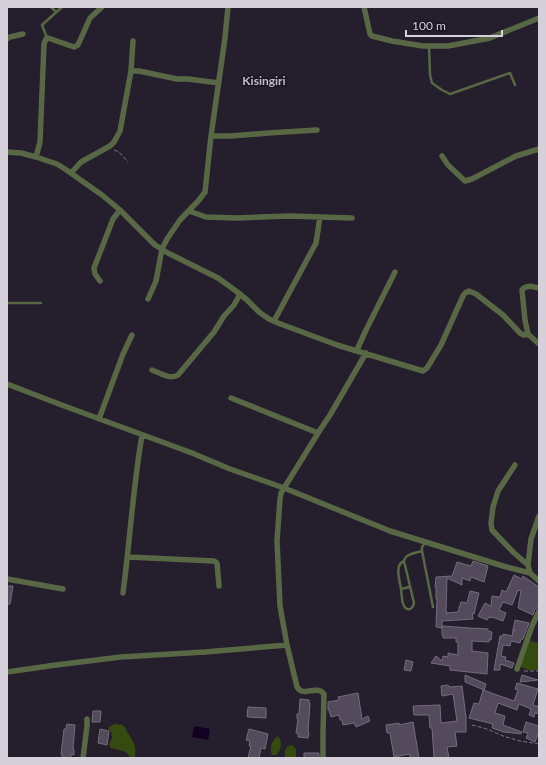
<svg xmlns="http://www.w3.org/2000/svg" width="546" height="765" font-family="Lato,sans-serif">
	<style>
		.green { fill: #354a0e }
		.water { fill: #140022 }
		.building { fill: #534b5b; stroke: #746c7d }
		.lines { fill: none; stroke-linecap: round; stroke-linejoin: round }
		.path { stroke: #7a7480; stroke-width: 1; stroke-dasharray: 4 2; stroke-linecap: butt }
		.service { stroke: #596844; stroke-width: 2.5 }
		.minor { stroke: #596844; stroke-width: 5.5 }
		.labels { text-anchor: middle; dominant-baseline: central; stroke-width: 3; stroke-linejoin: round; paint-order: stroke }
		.quarter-label { font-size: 12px; font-weight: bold; fill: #c4bbce; stroke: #1c1522 }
	</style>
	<rect width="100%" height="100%" fill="#251e2c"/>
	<path class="green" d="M530 641 539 643V670C533 670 527 671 521 667V662Z
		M116 724C127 725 123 726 128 733 135 744 136 746 135 758H130L128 754 123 751 111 748C108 744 110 742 112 738L111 732 108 728 112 725Z
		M278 736C283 742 281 749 277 755H272C269 748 272 740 278 736Z
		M292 745 296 749V756L295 758H285V750L288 746Z"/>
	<path class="water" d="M194 726 210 729 208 740 192 737Z"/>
	<path class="building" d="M473 561 488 566 484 582 471 577 470 581 462 578V585L447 578 446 611 447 612 446 613 458 612 461 602 467 603 470 591 479 593 474 614 472 613 473 619 442 621V628L436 627 437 599H436V587H435L436 577 452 576 457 562 471 566Z
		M514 575 522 579 523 576 539 587V607L535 609 533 615 518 608 521 591 518 590 512 605 503 602 499 610 506 613 503 621 492 617 491 618 489 617 487 620 478 616 485 603 491 606 492 596 500 597 502 590 506 592Z
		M7 586H13L10 604H7Z
		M515 620 529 623 523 639H521L520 643 511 641 510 646 503 645 501 656 506 657 505 660 514 663 512 668 500 664V670H494L500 636H503V634L512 636 513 630H515H513Z
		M442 626 471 628 472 629 473 628 488 629V631L492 632 491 640 489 639V642L472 641V651L488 653 487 674 450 670V666L431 663 436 656 442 661 443 656 448 657V653L458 655V642H456V638H443V635H442Z
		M406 660 413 662 411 671 404 670Z
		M465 675 486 684 484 690 465 682Z
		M522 675 538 680 520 682Z
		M517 683 538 689 533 705 539 707V714L535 713 534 717 529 715 531 709 519 704 517 710 498 703 495 713 505 716 503 725 522 732 521 734 504 732 492 728 493 724 469 718 474 703 479 704 483 690 514 701 518 690 515 689Z
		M448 685 449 687 462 686 466 717V732H455L457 746 447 747 449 758H434L432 728H430L429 715H414L413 706 440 705 441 723 457 721 453 694 442 696 441 686Z
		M358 693 362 719 368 716 370 721 356 727 354 723 343 725 342 720H340L339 715 331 717 329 710H328V702L339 700 338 697Z
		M300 699 309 700V703H310L308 732H309L308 738 298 737V733H296L298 719H297V714H299Z
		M248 707 266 708V718L247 717Z
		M93 711H101L100 722H92Z
		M413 722 419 758H410V754L394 757 390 733H387L386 725 399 723V725Z
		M526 722 539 726V732L535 742 526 738 528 733 523 732Z
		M67 724 75 725 73 749H74V755L71 754V758L62 757V754H61L64 729H66Z
		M100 729 109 731 107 745 98 743Z
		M249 729 268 734 265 749 261 748 259 758H248L251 746H249L250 741 246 740Z
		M304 753H319V758H304Z"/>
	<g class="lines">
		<path class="path" d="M114 150 119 152 128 162
			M524 671H539
			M472 725 487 729 503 736 520 741 539 744"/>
		<path class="service" d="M51 7 56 12
			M47 38 42 25 62 7
			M429 47 430 75 432 83 442 90 450 94 510 73 515 85
			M7 303H41
			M425 543 422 547V551L433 607
			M404 561C394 565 400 581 401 589L410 587
			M401 589C402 594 401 611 410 609 413 608 413 606 414 603L404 561C405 554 415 553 422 551"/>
		<path class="minor" d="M364 7 370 34 372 36 392 41 423 46H448L490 38 539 18
			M7 39 10 37 23 34
			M133 41 131 71H139L177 79H188L219 83
			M211 136H231L268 133 317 130
			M7 152 21 153 36 157 57 164 65 169 102 195 120 210 155 245 168 253 218 278 236 291 247 300 259 312 269 319 278 323 337 345 423 371 427 368 441 345 463 296 465 293 469 291 476 294 503 315 520 333 524 335 528 334 539 344
			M442 156 448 165 465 181 472 179 516 156 539 149
			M36 157 40 142 44 44 46 39 48 38 74 47 78 45 90 18 102 7
			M71 173 81 162 110 146 114 142 120 131 131 71
			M189 211 206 217 237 218 289 216 352 218
			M100 281 95 274 94 268 113 219 120 210
			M148 299 156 281 162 249 167 239 180 220 199 200 205 192 211 136 225 38 228 7
			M274 321 316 243 320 217
			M528 334 525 320 522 290C526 284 533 287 539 288
			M357 350 366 330 395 272
			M152 370C160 373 170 380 178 375L214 332 224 316 234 305 240 294
			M7 384 59 404 192 453 230 469 284 488 390 531 503 566 530 573 539 581
			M231 398 318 433
			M99 419 123 354 132 335
			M515 465 498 491 493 507 491 523 492 530 513 552 528 565 530 573
			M128 557 214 561 217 563 219 586
			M528 565 531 539 539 516
			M7 579 63 589
			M123 593C130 540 133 487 142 435
			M517 669 532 626 539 611
			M7 672 56 665 121 657 205 652 287 645
			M83 758 87 726V719
			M323 758V733L324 694C316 684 304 698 297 687L287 645 280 606 277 541 280 499 281 493 320 430 330 415 366 353"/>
	</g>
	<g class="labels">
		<g class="quarter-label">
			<text x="264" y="80">Kisingiri</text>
		</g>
	</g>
	<rect width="546" height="765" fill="none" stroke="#d5d0d9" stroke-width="16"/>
	<path d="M406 30v6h96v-6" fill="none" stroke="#d5d0d9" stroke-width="2"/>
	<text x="412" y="30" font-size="12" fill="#d5d0d9" stroke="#1c1522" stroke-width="3" paint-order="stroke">100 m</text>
</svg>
